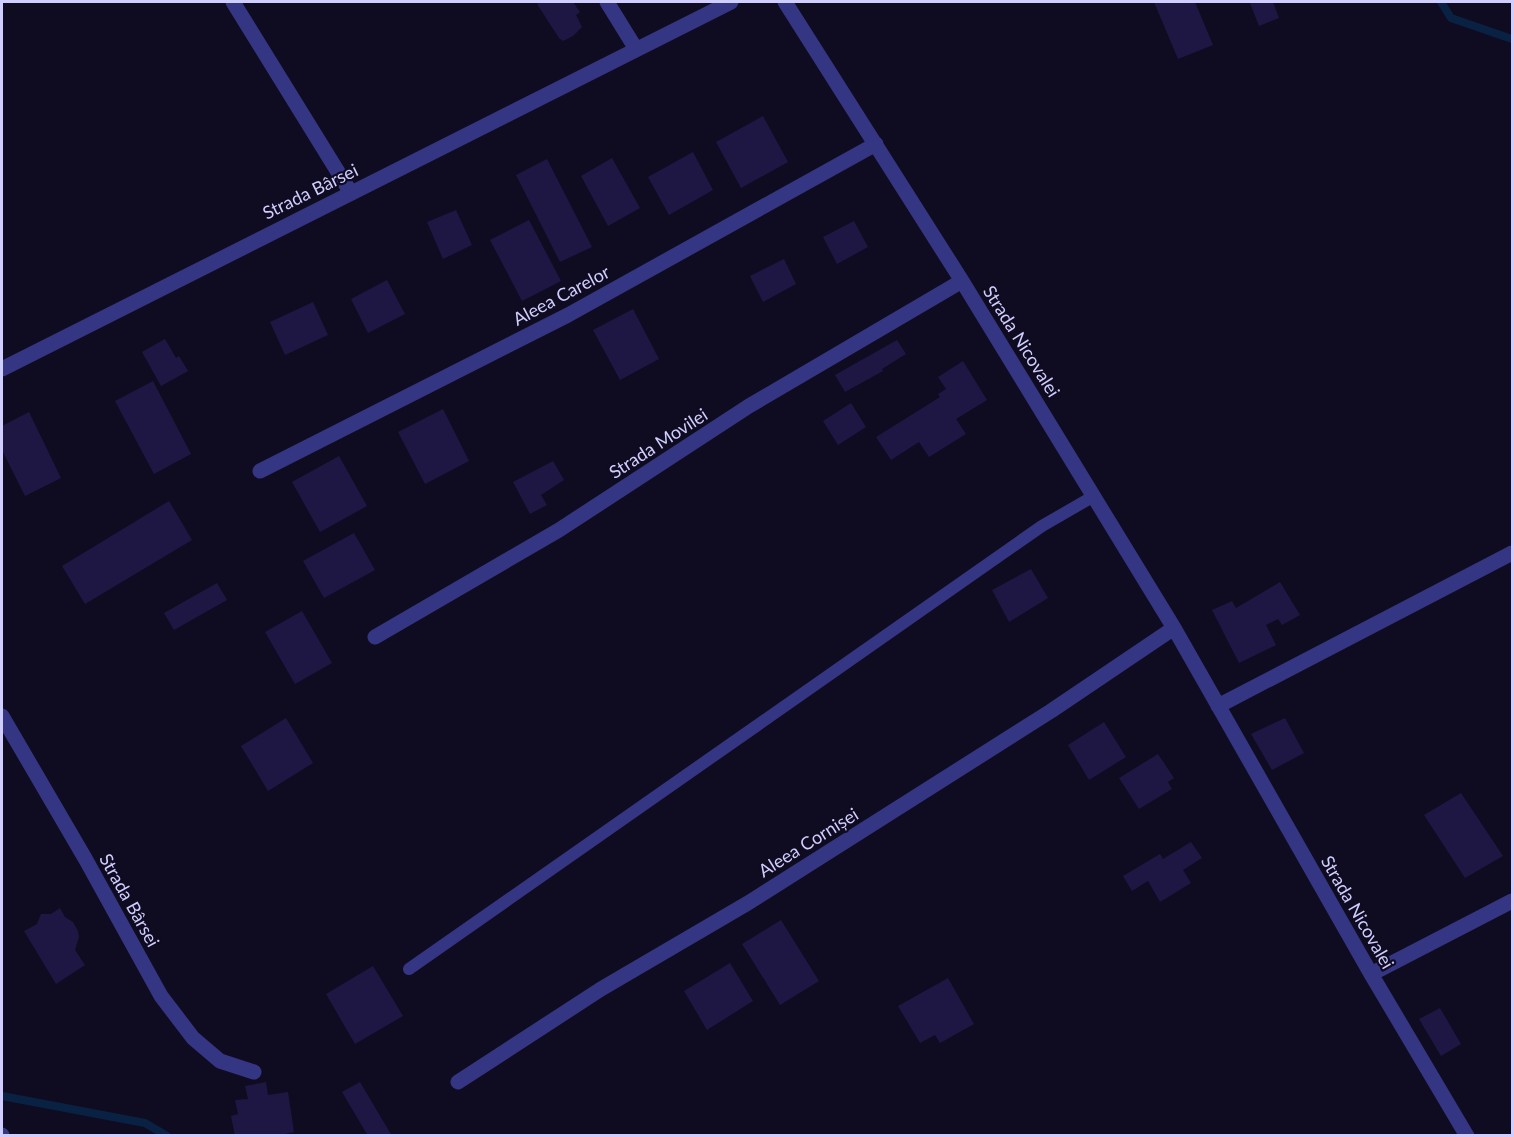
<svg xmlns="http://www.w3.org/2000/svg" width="1514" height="1137" font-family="Lato,sans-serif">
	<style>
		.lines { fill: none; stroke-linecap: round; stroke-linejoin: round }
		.stream { stroke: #092244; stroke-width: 8 }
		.building { fill: #1e1743 }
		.service { stroke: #353683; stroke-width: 12 }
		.minor { stroke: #353683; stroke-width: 15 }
		.tertiary { stroke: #353683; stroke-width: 15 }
		.labels { text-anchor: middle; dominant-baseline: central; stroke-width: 4.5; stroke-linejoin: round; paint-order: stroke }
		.street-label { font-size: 18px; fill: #d0cdff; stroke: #0f0c21 }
	</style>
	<rect width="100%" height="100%" fill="#0f0c21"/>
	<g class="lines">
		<path class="stream" d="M1441 2 1451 18 1512 39
			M2 1096 145 1123 167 1136"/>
	</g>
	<path class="building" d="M541 2H573L580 12 576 15 582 27 573 36 563 41 559 38 537 4Z
		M1154 2H1195L1213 45 1178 59Z
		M1254 2H1273L1279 18 1259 26 1250 3Z
		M763 116 788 162 741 188 716 142Z
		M693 152 713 190 669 215 648 177Z
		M612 158 640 208 608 226 581 176Z
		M547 159 592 247 560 262 516 175Z
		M456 210 472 245 443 259 427 222Z
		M529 220 561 281 522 301 490 240Z
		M854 221 868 247 837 264 823 237Z
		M784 259 796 284 763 302 750 276Z
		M387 280 405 314 368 333 351 299Z
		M313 302 328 335 285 355 270 322Z
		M633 309 659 359 620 380 593 330Z
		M165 339 176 358 179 356 188 371 161 386 142 352Z
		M897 340 906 354 882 369 883 371 845 392 835 375Z
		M963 361 987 400 956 419 966 434 929 457 919 442 891 460 876 437 940 397 938 394 946 389 938 377Z
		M153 381 191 454 154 474 115 401Z
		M851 403 866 427 838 445 823 421Z
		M443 409 469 461 425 484 398 432Z
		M29 412 61 478 25 496 2 450V426Z
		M339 456 367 506 320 532 292 482Z
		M553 461 564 480 541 495 547 505 530 514 513 482Z
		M169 501 192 540 85 604 62 566Z
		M354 533 375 570 324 598 303 561Z
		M1031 569 1048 598 1009 622 992 590Z
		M1280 582 1300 615 1282 625 1278 619 1266 625 1276 645 1239 663 1212 610 1232 601 1236 608Z
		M217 583 227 600 174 630 164 613Z
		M302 611 332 663 295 684 265 632Z
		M286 718 313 763 268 791 241 746Z
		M1285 718 1304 753 1272 770 1251 734Z
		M1104 722 1126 757 1089 780 1068 745Z
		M1158 754 1174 778 1168 782 1172 789 1139 809 1119 778Z
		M1461 793 1503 856 1465 878 1424 815Z
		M1191 842 1202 858 1183 870 1191 883 1160 902 1148 881 1132 891 1123 876 1160 854 1163 859Z
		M60 908 65 917 73 922 78 931 79 937 75 950 85 965 56 984 24 931 37 924 41 914H51Z
		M781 920 819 981 780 1005 742 944Z
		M730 963 753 1001 707 1030 684 991Z
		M373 966 403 1016 355 1044 326 994Z
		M948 978 974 1024 940 1043 935 1035 920 1043 898 1006Z
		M1440 1008 1461 1044 1441 1056 1419 1019Z
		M266 1082 268 1095 288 1092 294 1132 276 1136H235L231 1116 238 1114 235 1100 248 1099 245 1086Z
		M360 1082 392 1136H368L342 1092Z"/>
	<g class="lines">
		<path class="service" d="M409 969 1042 526 1094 496"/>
		<path class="minor" d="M233 2 351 193
			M607 2 636 49
			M785 2 962 281 1174 628 1371 974 1467 1136
			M260 471 568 315 876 144
			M375 637 559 530 749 406 962 281
			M1218 706 1512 553
			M2 716 86 860 161 996 193 1038 220 1061 254 1072
			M1371 974 1512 901
			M458 1082 601 989 748 903 1051 711 1174 628
			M2 1135V1136"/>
		<path class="tertiary" d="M2 369 731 2"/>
	</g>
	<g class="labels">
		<g class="street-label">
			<text transform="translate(310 191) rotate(-26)">Strada Bârsei</text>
			<text transform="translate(561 295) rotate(-28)">Aleea Carelor</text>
			<text transform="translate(1022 341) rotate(58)">Strada Nicovalei</text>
			<text transform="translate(658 443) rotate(-33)">Strada Movilei</text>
			<text transform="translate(808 842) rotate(-32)">Aleea Cornișei</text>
			<text transform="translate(130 900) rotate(61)">Strada Bârsei</text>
			<text transform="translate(1358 912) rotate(60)">Strada Nicovalei</text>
		</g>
	</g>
	<rect width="1514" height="1137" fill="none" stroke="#d0cdff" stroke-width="6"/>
</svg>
